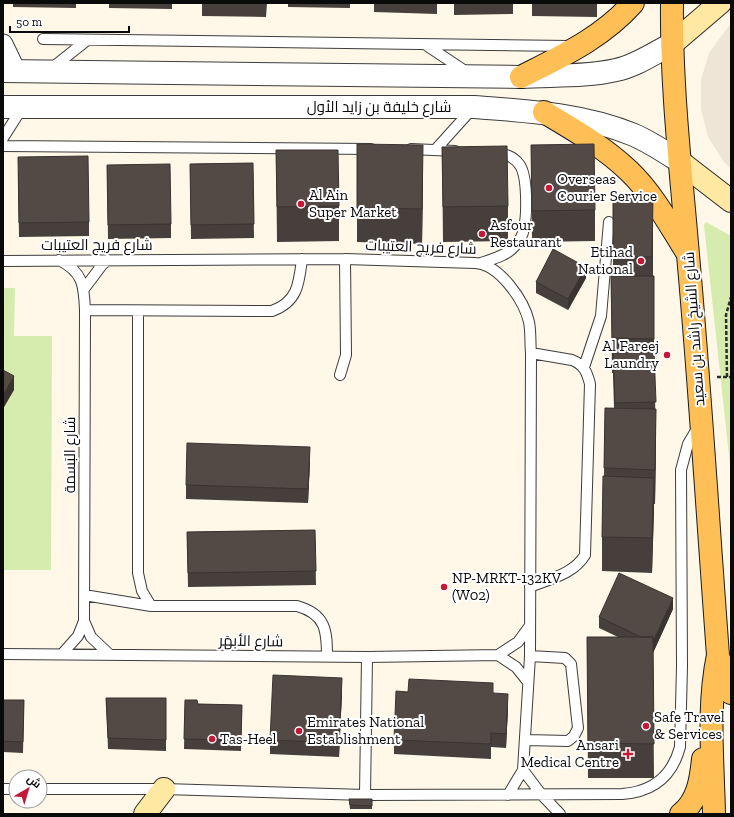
<svg xmlns="http://www.w3.org/2000/svg" width="734" height="817" font-family="'Zilla Slab',Cairo,serif">
	<style>
		.green { fill: #d6ecae }
		.plaza { fill: #eee5d7 }
		.lines { fill: none; stroke-linecap: round; stroke-linejoin: round }
		.service-casing { stroke: #3d3d3d; stroke-width: 12 }
		.minor-casing { stroke: #3d3d3d; stroke-width: 21 }
		.tertiary-casing { stroke: #3d3d3d; stroke-width: 24 }
		.secondary-casing { stroke: #2c2c2c; stroke-width: 24 }
		.primary-casing { stroke: #1b1b1b; stroke-width: 24 }
		.path { stroke: #2c2c2c; stroke-width: 2.5; stroke-dasharray: 4 2; stroke-linecap: butt }
		.service { stroke: #fff; stroke-width: 10 }
		.minor { stroke: #fff; stroke-width: 19 }
		.tertiary { stroke: #fff; stroke-width: 22 }
		.secondary { stroke: #ffe8a2; stroke-width: 22 }
		.primary { stroke: #ffbf57; stroke-width: 22 }
		.wall { fill: #473f3b }
		.shaded-wall { fill: #3a3330 }
		.building { fill: #534945; stroke: #3a3330 }
		.poi-dot { fill: #c41837; stroke: #fff; stroke-width: 1.5 }
		.labels { text-anchor: middle; dominant-baseline: central; stroke-width: 4; stroke-linejoin: round; paint-order: stroke }
		.street-label { font-size: 15px; fill: #0a0a0a; stroke: #fff }
		.poi-label { font-size: 15px; fill: #0a0a0a; stroke: #fff; text-anchor: start }
	</style>
	<rect width="100%" height="100%" fill="#fff7e7"/>
	<path class="green" d="M706 222 731 236V474L704 225Z
		M3 288H15L14 336H52L51 570H3Z"/>
	<path class="plaza" d="M731 23V169L724 162 708 137 701 109V80L709 53Z"/>
	<g class="lines">
		<g class="service-casing">
			<path id="service" d="M43 39 569 46
				M426 45 468 73
				M52 68 86 41
				M3 138 22 108
				M3 146 371 149
				M411 149 455 151
				M436 149 473 108
				M59 260C83 272 84 285 85 310L84 621 78 636 62 654
				M3 261 345 259 475 263C499 264 524 300 529 322 531 332 530 343 531 353L530 656 523 770 508 795
				M481 263C492 259 506 256 514 247 519 242 523 235 524 228 527 215 528 175 519 164 513 156 505 154 495 153
				M84 289 102 265 108 260
				M85 310 272 311C298 302 299 283 302 259
				M138 311V573L142 591 151 606
				M584 367 601 316 609 222
				M340 375 346 355 345 259
				M530 587C549 579 574 574 585 555L590 384C587 372 584 365 572 360L531 353
				M84 595 151 606H297C326 614 327 631 327 657
				M84 621 91 637 109 654
				M3 654 367 657 498 655 518 642 529 627
				M498 655 516 667 528 682
				M526 740 568 741 574 736 578 728 571 664 565 658 530 656
				M523 770 541 794 560 814
				M3 789H16
				M40 789H164L365 795 622 794C652 792 672 777 680 747L682 666 681 470 688 444 698 427
				M365 795 367 657"/>
		</g>
		<g class="minor-casing">
			<path id="minor" d="M3 44 16 71"/>
		</g>
		<g class="tertiary-casing">
			<path id="tertiary" d="M3 71 521 77C552 75 586 77 616 70 636 66 654 53 672 44
				M3 107H474C528 111 584 114 634 135 650 142 665 152 679 161"/>
		</g>
		<g class="secondary-casing">
			<path id="secondary" d="M672 44 720 3
				M679 161 731 201
				M145 814 164 789"/>
		</g>
		<g class="primary-casing">
			<path id="primary" d="M672 3C671 87 681 171 688 255 700 388 708 522 718 655 707 708 713 760 714 814
				M521 77C562 56 602 38 633 3
				M544 112C574 130 604 147 629 171 653 194 669 224 686 251
				M718 656 731 693
				M681 814C698 801 701 779 703 759"/>
		</g>
		<path class="path" d="M717 377H731
			M727 377 726 315 731 297
			M730 486H731"/>
		<use href="#service" class="service"/>
		<use href="#minor" class="minor"/>
		<use href="#tertiary" class="tertiary"/>
		<use href="#secondary" class="secondary"/>
		<use href="#primary" class="primary"/>
	</g>
	<path class="wall" d="M13 3H76V8L13 7Z
		M109 3H172V9L109 8Z
		M202 3H267L266 17 202 16Z
		M288 3H350V8L288 7Z
		M374 3H437V14L374 12Z
		M454 3H513V14L454 15Z
		M532 3H597V17L532 16Z
		M357 144 423 180 422 244 357 242Z
		M531 145 595 210V241L532 242Z
		M442 147 508 206V241L443 242Z
		M276 150 339 206V241L277 242Z
		M253 163 254 238 191 239 190 164Z
		M107 165 171 224V238L108 239Z
		M18 171 89 222V236L19 237Z
		M613 195 653 230V276H654V352L656 444 655 504H654L652 573 602 571V537L604 476 605 408H614L613 373H612L611 276H613Z
		M586 278 568 310 536 293V282Z
		M310 461 308 503 186 499V485Z
		M315 530 316 585 188 587 187 532Z
		M673 609 653 653 654 778H588L587 637H618L599 628V617Z
		M342 692 339 757 270 754V740Z
		M408 692 493 693 508 708 506 748 491 747V759L394 754V740Z
		M106 698H166V751L108 749Z
		M3 700H24L23 753 3 752Z
		M185 700 198 704 242 705 241 751 184 749Z
		M349 799H372V809H350Z"/>
	<path class="shaded-wall" d="M423 145V180L422 244V209Z
		M653 196V230L652 292V257Z
		M586 267V278L568 310V299Z
		M14 376V390L3 409V395Z
		M656 409V444L655 504V470Z
		M310 447V461L308 503V489Z
		M654 478V512L652 573V538Z
		M673 598V609L653 653V642Z
		M342 678V692L339 757V743Z
		M508 694V708L506 748V734Z"/>
	<path class="building" d="M357 144 423 145 422 209 357 208Z
		M594 144 595 210 532 211 531 145Z
		M507 146 508 206 443 207 442 147Z
		M276 150H338L339 206 277 207Z
		M88 156 89 222 19 223 18 157Z
		M253 163 254 224 191 225 190 164Z
		M170 164 171 224 108 225 107 165Z
		M613 195 653 196 652 257H613Z
		M553 249 586 267 568 299 536 282Z
		M611 276H654V339L612 338Z
		M654 352 656 402 615 403 613 353Z
		M3 370 14 376 3 395Z
		M605 408 656 409 655 470 604 468Z
		M187 443 310 447 308 489 186 485Z
		M603 476 654 478 652 538 602 537Z
		M315 530 316 571 188 573 187 532Z
		M619 573 673 598 653 642V637H641L599 617Z
		M587 637H653L654 744 588 743Z
		M273 675 342 678 339 743 270 740Z
		M409 679 493 683V693L508 694 506 734 491 733V744L394 740 396 691 408 692Z
		M106 698H166V740L108 738Z
		M3 700H24L23 742 3 741Z
		M185 700H197L198 704 242 705 241 740 184 739Z
		M349 799H372V806L350 805Z"/>
	<g class="poi-dot">
		<circle cx="549" cy="188" r="4"/>
		<circle cx="301" cy="204" r="4"/>
		<circle cx="482" cy="234" r="4"/>
		<circle cx="641" cy="261" r="4"/>
		<circle cx="667" cy="355" r="4"/>
		<circle cx="444" cy="587" r="4"/>
		<circle cx="646" cy="726" r="4"/>
		<circle cx="299" cy="731" r="4"/>
		<circle cx="212" cy="739" r="4"/>
		<path d="M626 748h4v4h4v4h-4v4h-4v-4h-4v-4h4z"/>
	</g>
	<g class="labels">
		<g class="street-label">
			<text x="379" y="107">شارع خليفة بن زايد الأول</text>
			<text x="97" y="245">شارع فريج العتيبات</text>
			<text transform="translate(421 247) rotate(2)">شارع فريج العتيبات</text>
			<text transform="translate(694 329) rotate(-94)">شارع الشيخ راشد بن سعيد</text>
			<text transform="translate(70 455) rotate(-90)">شارع البَسمة</text>
			<text transform="translate(251 641) rotate(1)">شارع الأبهَر</text>
		</g>
		<g class="poi-label">
			<text x="557" y="179">Overseas<tspan x="557" dy="17">Courier Service</tspan></text>
			<text x="309" y="195">Al Ain<tspan x="309" dy="17">Super Market</tspan></text>
			<text x="490" y="225">Asfour<tspan x="490" dy="17">Restaurant</tspan></text>
			<text x="633" y="252" text-anchor="end">Etihad<tspan x="633" dy="17">National</tspan></text>
			<text x="659" y="346" text-anchor="end">Al Fareej<tspan x="659" dy="17">Laundry</tspan></text>
			<text x="452" y="578">NP-MRKT-132KV<tspan x="452" dy="17">(W02)</tspan></text>
			<text x="654" y="717">Safe Travel<tspan x="654" dy="17">&amp; Services</tspan></text>
			<text x="307" y="722">Emirates National<tspan x="307" dy="17">Establishment</tspan></text>
			<text x="220" y="739">Tas-Heel</text>
			<text x="619" y="745" text-anchor="end">Ansari<tspan x="619" dy="17">Medical Centre</tspan></text>
		</g>
	</g>
	<rect width="734" height="817" fill="none" stroke="#0a0a0a" stroke-width="8"/>
	<g transform="translate(28 789) rotate(38)"><circle r="19" fill="#ffffff" stroke="#9d9d9d"/>
	<path d="M0-3L7 15L0 10L-7 15Z" fill="#c41837"/>
	<text y="-6" font-size="11" font-weight="bold" text-anchor="middle" fill="#0a0a0a">ش</text>
	</g>
	<path d="M10 26v6h119v-6" fill="none" stroke="#0a0a0a" stroke-width="2"/>
	<text x="16" y="26" font-size="12" fill="#0a0a0a" stroke="#ffffff" stroke-width="3" paint-order="stroke">50 m</text>
</svg>
